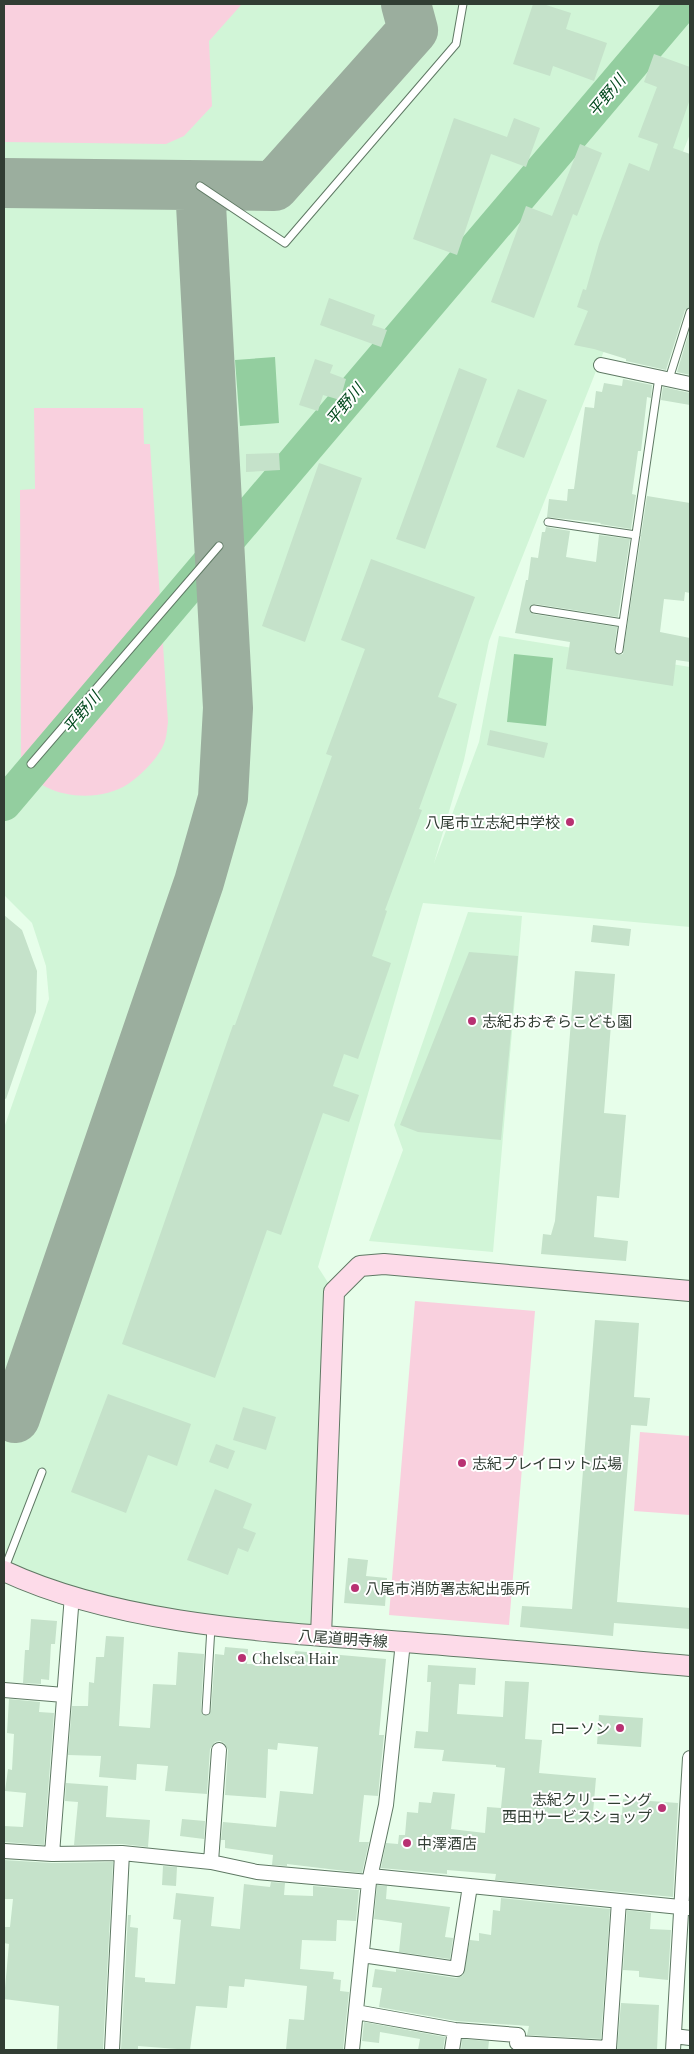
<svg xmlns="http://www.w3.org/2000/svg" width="694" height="2054" font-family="'Playfair Display','Noto Sans JP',serif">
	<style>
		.built { fill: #d1f5d7 }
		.green { fill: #f9d0de }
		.water { fill: #93ce9f }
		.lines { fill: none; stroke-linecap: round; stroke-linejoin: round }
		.river { stroke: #93ce9f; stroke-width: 34 }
		.taxiway { stroke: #9bae9e; stroke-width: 50 }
		.building { fill: #c5e2ca }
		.lane-casing { stroke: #5f7964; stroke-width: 9 }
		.street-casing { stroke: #5f7964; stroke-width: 16 }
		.secondary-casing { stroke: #5f7964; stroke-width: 22 }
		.lane { stroke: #fff; stroke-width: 7 }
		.street { stroke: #fff; stroke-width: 14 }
		.secondary { stroke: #fddbe9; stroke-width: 20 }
		.poi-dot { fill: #b83172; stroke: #fff; stroke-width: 2 }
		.labels { text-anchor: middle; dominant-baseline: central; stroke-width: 4; stroke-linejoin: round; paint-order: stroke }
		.poi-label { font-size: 15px; fill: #313d33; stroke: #fff; text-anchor: start }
		.street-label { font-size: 15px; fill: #313d33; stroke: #fff }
		.water-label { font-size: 16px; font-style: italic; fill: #03491e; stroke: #fff }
	</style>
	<rect width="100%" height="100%" fill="#e7feea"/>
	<path class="built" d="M4 4H690V134L489 641 464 760 434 863 479 742 499 636 690 667V927L423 903 318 1267 334 1292 321 1636 198 1622 4 1571V1128L49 999 46 966 32 923 4 895Z
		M468 912 522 916 493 1252 369 1241 403 1150 394 1125Z"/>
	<path class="green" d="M4 4H242L209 41 212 106 184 136 166 144 4 142Z
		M34 408H143L144 444H150L168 722C167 728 167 735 165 741 160 757 141 775 128 784 97 805 35 798 21 761L20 490 35 489Z
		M415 1301 535 1311 509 1625 389 1615Z
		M640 1432 690 1436V1515L634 1511Z"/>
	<path class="water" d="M275 357 279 423 240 426 235 360Z
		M514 654 553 658 546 726 507 722Z"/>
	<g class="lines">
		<path class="river" d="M4 804 683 4"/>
		<path class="taxiway" d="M4 183 274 186 413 30 406 4
			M15 1418 199 882 223 798 228 708 200 186"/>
	</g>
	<path class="building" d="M533 4H543L571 13 566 29 607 43 594 81 553 66 550 76 513 64Z
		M654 54 690 67V99L673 148 690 154V307L685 310 666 370 626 361V359L594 349 574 345 588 311 577 307 583 289 586 290 599 244 629 163 649 171 658 144 638 137 657 87 644 82Z
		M454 118 507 137 514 118 540 128 526 167 491 154 457 255 413 239Z
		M580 144 602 153 577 216 573 214 534 318 491 302 526 206 552 216Z
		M329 298 375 315 372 325 387 330 381 347 320 325Z
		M690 329V375L677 372Z
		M315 359 333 365 330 373 346 379 340 400 323 395 318 411 299 405Z
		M459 368 487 379 425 549 396 539Z
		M623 379 652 385 651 398 647 397 641 451H638L632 494 636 495 631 529 600 524 601 523 547 517 549 499 567 501 568 489H574L585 407 594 408 596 391 602 392 604 383 622 386Z
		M663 387 690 393V405L661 400Z
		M518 389 547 400 524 458 496 447Z
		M279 453 280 470 246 472V454Z
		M319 463 362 478 305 642 262 626Z
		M647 496 690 503V593L685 592 684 601 664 599 660 632 690 638V662L676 660 673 686 566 669 570 642 515 633 526 580H528L531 557 538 558 542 532H545L546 527 570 531 566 557 596 562 599 535 630 539 618 617 535 604 529 609 533 614 617 627 614 651 618 655 623 654Z
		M371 559 475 597 438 697 457 704 419 809 422 810 385 910 387 911 372 956 391 963 358 1059 344 1054 333 1086 359 1095 349 1122 323 1113 281 1235 267 1230 215 1378 122 1344 233 1025H235L332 756 326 754 365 649 341 640Z
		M490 730 548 743 544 758 487 745Z
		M4 915 22 930 37 971 36 1012 6 1099 4 1098Z
		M593 925 631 929 629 946 591 942Z
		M469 952 518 956 501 1140 418 1132 400 1125Z
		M575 971 615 974 604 1113 626 1115 619 1198 597 1196 594 1237 628 1241 626 1261 541 1254 543 1234 551 1235 555 1221Z
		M595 1320 639 1323 634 1397 650 1398 647 1426 631 1425 617 1602 690 1608V1629L614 1623 613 1636 520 1627 522 1606 572 1609Z
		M108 1394 191 1424 177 1466 148 1455 126 1513 71 1492Z
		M243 1407 276 1417 266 1450 233 1440Z
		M216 1444 235 1451 228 1469 209 1462Z
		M215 1489 252 1504 243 1528 256 1533 248 1552 238 1548 228 1575 187 1560Z
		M348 1558 368 1560 366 1576 387 1578 385 1606 344 1603Z
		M31 1619 57 1621 55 1644H51L49 1680 41 1679V1684L23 1683 25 1650H29Z
		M106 1636 124 1637 119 1726 150 1728 153 1684 176 1685 178 1652 204 1654 201 1711 206 1716 211 1711 215 1654 224 1655 225 1647 248 1649 247 1664 293 1665 295 1651 386 1659 379 1735H384L378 1796 364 1795 359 1842H369L362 1873 287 1864V1866L272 1865 273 1855 225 1848V1840H221L223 1822 276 1827 280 1791 313 1794 318 1747 278 1743 277 1750 268 1749 266 1798 225 1795 228 1750 224 1743 220 1741 215 1742 210 1749 207 1794 165 1791 168 1766 137 1764 136 1780 99 1777 101 1756 68 1755 72 1706H88L89 1682 94 1683 96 1657H104Z
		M428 1665 476 1668 475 1685 459 1684 457 1714 503 1717 505 1681 529 1682 525 1739 542 1740 539 1773 596 1778 593 1813 622 1815 623 1799 678 1803 673 1897 495 1880 496 1874 447 1870V1874L381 1868 386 1843 398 1844 399 1835H405L407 1812 418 1813 419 1802 431 1803 433 1792 455 1794 451 1829 485 1833 487 1807 501 1808 505 1768 496 1767V1765L442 1761 444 1750 414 1748 416 1731 428 1732 431 1682H427Z
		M9 1699 40 1702 39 1712 54 1713 44 1845 4 1842V1826L23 1827 26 1793 5 1791 8 1769 12 1770 14 1734 7 1733Z
		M599 1715 643 1718 641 1747 597 1744Z
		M66 1783 108 1786 106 1817 150 1820 148 1847 122 1844 74 1845 78 1802 65 1801Z
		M182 1819 205 1821 204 1839 180 1836Z
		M4 1860 52 1863 113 1862 103 2050H57L59 2006 4 1999 9 1944 4 1943V1927H10L13 1899H4Z
		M163 1866 177 1867 176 1886 162 1885Z
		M271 1882 285 1883 284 1895 313 1896V1886L359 1890 356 1921 337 1920 336 1941 302 1940 300 1969 334 1972 333 1979 341 1980 340 1991 349 1992 343 2050H286L289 2019 304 2020 307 1986 245 1979 244 1987 229 1986 227 2008 196 2006 190 2050 138 2046V2050H121L128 1915H131L130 1927 138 1928 135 1977 145 1978V1982L175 1984 181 1920 173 1919 176 1893 214 1897 211 1926 240 1929 244 1884 270 1887Z
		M377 1885 387 1886 386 1899 450 1907 445 1937 453 1938 450 1959 399 1952 402 1923 374 1919Z
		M501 1898 610 1909 601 2039 527 2035 529 2026 456 2021 379 2007 382 1988 372 1987 375 1969 396 1972V1969L456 1978 463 1975 470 1940 479 1941V1933L491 1935 493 1910 500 1911Z
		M627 1910 651 1913 650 1929 671 1930 668 1980 639 1977V1971L623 1970Z
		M621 2003 659 2005 657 2050H617Z
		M364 2022 445 2037 443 2050H418L420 2039 380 2032 379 2043 362 2041Z
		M462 2039 489 2041 488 2050H461Z"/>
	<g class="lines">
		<g class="lane-casing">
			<path id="lane" d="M200 186 285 243 456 44 463 4
				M669 379 690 312
				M548 522 636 535
				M534 609 623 623
				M619 650 659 377
				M31 764 219 546
				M4 1570 42 1472
				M206 1711 211 1627"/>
		</g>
		<g class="street-casing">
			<path id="street" d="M601 365 690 384
				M4 1690 64 1695
				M4 1851 52 1854 122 1853 211 1862 257 1872 369 1882
				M52 1854 72 1595
				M211 1862 219 1750
				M371 1876 690 1908
				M362 1955 457 1969 470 1886
				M356 2012 455 2030 518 2035 517 2043 609 2048 619 1901
				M674 2036 690 2038
				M112 2050 122 1853
				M352 2050 369 1882 386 1805 403 1642
				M452 2050 455 2030
				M673 2050 690 1758"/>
		</g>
		<g class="secondary-casing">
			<path id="secondary" d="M4 1571C122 1626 275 1632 404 1642 499 1649 595 1658 690 1666
				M321 1636 334 1292 360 1266 384 1264 690 1291"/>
		</g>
		<use href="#lane" class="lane"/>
		<use href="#street" class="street"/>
		<use href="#secondary" class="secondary"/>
	</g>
	<g class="poi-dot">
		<circle cx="570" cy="822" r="5"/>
		<circle cx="472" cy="1021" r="5"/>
		<circle cx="462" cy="1463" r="5"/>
		<circle cx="355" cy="1588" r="5"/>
		<circle cx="242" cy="1658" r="5"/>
		<circle cx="620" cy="1728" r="5"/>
		<circle cx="662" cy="1808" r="5"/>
		<circle cx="407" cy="1843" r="5"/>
	</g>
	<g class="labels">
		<g class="poi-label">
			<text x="560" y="822" text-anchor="end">八尾市立志紀中学校</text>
			<text x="482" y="1021">志紀おおぞらこども園</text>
			<text x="472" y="1463">志紀プレイロット広場</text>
			<text x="365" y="1588">八尾市消防署志紀出張所</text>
			<text x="252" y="1658">Chelsea Hair</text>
			<text x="610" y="1728" text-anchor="end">ローソン</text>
			<text x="652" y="1799" text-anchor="end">志紀クリーニング<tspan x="652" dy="17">西田サービスショップ</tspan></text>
			<text x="417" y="1843">中澤酒店</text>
		</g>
		<g class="street-label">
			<text transform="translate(343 1638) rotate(4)">八尾道明寺線</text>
		</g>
		<g class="water-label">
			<text transform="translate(606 95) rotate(-50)">平野川</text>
			<text transform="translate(344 404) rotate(-50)">平野川</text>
			<text transform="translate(81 712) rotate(-50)">平野川</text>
		</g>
	</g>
	<rect width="694" height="2054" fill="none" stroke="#313d33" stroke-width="10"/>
</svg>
